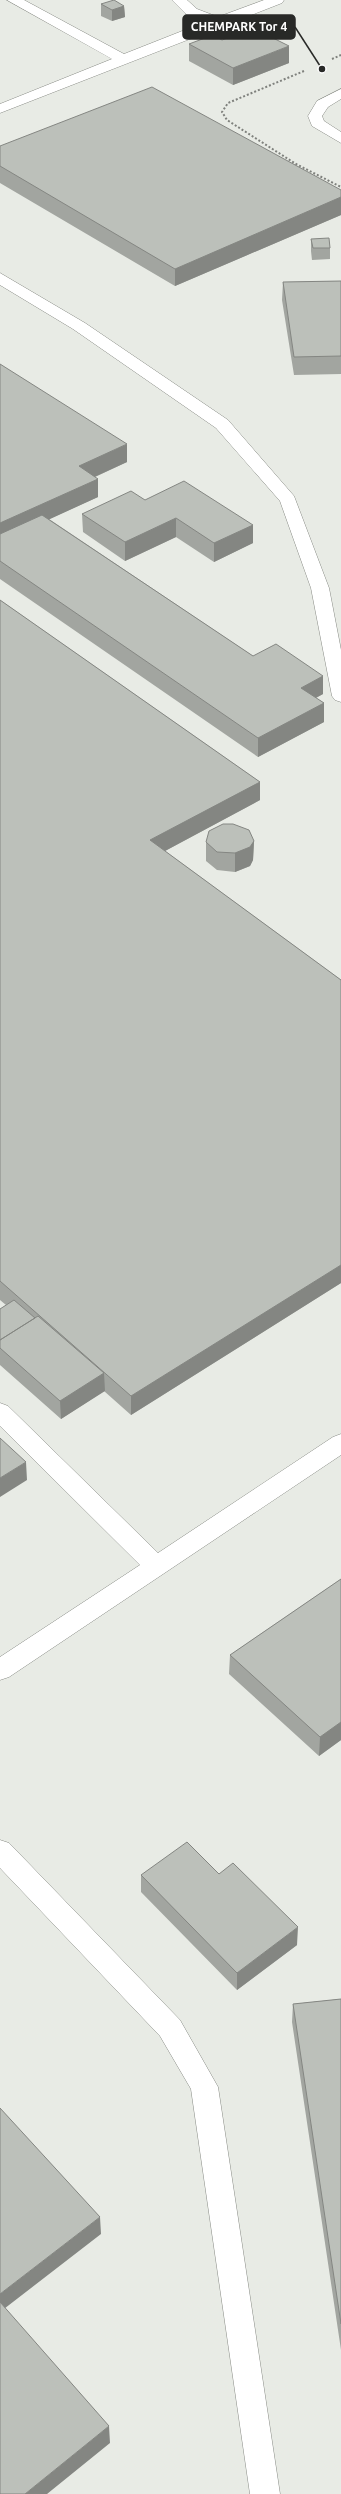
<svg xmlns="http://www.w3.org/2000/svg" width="341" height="2494" font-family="Ubuntu,sans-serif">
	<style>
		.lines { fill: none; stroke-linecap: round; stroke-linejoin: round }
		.lane-casing { stroke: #888b85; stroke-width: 1 }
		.secondary-casing { stroke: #888b85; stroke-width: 1 }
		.path { stroke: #7f817d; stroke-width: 2; stroke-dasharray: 2 2; stroke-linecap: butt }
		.lane { fill: #fff; fill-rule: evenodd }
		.secondary { fill: #fff; fill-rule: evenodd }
		.wall { fill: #a2a5a0 }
		.shaded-wall { fill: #848682 }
		.building { fill: #bcc0ba; stroke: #848682 }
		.leader { fill: none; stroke: #282927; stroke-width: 1.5 }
		.callout-dot { fill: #282927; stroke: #fff; stroke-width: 1.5 }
		.callout { fill: #282927; stroke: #282927; stroke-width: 1.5 }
		.callout-label { font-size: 12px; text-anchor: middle; font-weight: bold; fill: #fff }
	</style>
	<rect width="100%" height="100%" fill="#e8ebe5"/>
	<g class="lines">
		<g class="lane-casing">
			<path id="lane" d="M7 0H24L124 54 205 22 187 15 172 0H187L197 9 218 17 264 0H284L282 3 0 113V104L112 59Z
				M0 273 85 323 228 420 294 496 329 588 341 650V702L335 700 332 696 311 588 280 501 216 428 73 329 0 285Z
				M0 1403 8 1406 158 1553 333 1437 341 1434V1455L9 1677 0 1680V1657L140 1565 0 1426Z
				M0 1840 9 1843 180 2020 218 2087 280 2494H250L191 2089 160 2036 0 1868Z"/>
		</g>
		<g class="secondary-casing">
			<path id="secondary" d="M341 89V99L328 107 322 116 324 121 341 132V143L312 126 308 116 317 101Z"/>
		</g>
		<path class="path" d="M332 59 341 55
			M304 71 228 103 222 112 227 120 296 164 341 187"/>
		<use href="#lane" class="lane"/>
		<use href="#secondary" class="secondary"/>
	</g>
	<path class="wall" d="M101 4 124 6 125 17 112 21 101 16Z
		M222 40 289 63 233 85 189 61V44Z
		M0 146 341 190V215L175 286 0 183Z
		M311 239 330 248V259L312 260 311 251Z
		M341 281V374L294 375 282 300 283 282Z
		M0 364 127 462 95 477 98 479V497L49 519 253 656 323 676V694L316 698 324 703V722L258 757 0 579Z
		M145 500 253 525V543L214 562 176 537 125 561 83 532 82 514Z
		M0 600 260 782V800L165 851 341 980V1283L131 1415 104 1391 61 1419 0 1365V1309L6 1305 0 1300Z
		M254 841 253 860 250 866 235 872 217 870 206 861V842Z
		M341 1579V1740L319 1756 229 1674 230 1655Z
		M219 1874 297 1945 237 1990 141 1892V1875Z
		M341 1999V2350L292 2022 293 2004Z"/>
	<path class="shaded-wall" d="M124 6 125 17 112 21V10Z
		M289 46V63L233 85V68Z
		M341 197V215L175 286V269Z
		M127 444V462L79 484V466Z
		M98 479V497L0 542V523Z
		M176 518V537L125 561V542Z
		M253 525V543L214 562V543Z
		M323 676V694L300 706 301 688Z
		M324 703V722L258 757V738Z
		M260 782V800L150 859V840Z
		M254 841 253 860 250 866 235 872V853Z
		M341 1265V1283L131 1415V1396Z
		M104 1373 105 1391 61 1419 60 1401Z
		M26 1462 27 1480 0 1497V1478Z
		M341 1722V1740L319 1756 320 1737Z
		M298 1927 297 1945 237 1990V1973Z
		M100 2217 101 2234 0 2312V2294Z
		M109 2426 110 2443 47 2494H25Z"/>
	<path class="building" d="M114 0 124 6 112 10 101 4Z
		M253 28 289 46 233 68 189 44 213 35 222 40Z
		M152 87 341 190V197L175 269 0 166V146Z
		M329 238 330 248H313L311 239Z
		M341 281V356L294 357 283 282Z
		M0 364 127 444 79 466 98 479 0 523Z
		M184 481 253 525 214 543 176 518 125 542 82 514 131 491 145 500Z
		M42 515 253 656 276 644 323 676 301 688 324 703 258 738 0 561V534Z
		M0 600 260 782 150 840 341 980V1265L131 1396 0 1281Z
		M223 824H233L249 830 254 841 250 847 235 853 217 852 206 842 209 831Z
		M14 1300 35 1318 0 1340V1309Z
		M38 1316 104 1373 60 1401 0 1348V1340Z
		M0 1438 26 1462 0 1478Z
		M341 1579V1722L320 1737 230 1655Z
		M187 1842 219 1874 233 1863 298 1927 237 1973 141 1875Z
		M341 1999V2324L293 2004Z
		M0 2108 100 2217 0 2294Z
		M0 2302 109 2426 25 2494H0Z"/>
	<path class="leader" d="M322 69L295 27"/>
	<circle class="callout-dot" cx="322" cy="69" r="4"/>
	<rect class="callout" x="183" y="15" width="112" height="24" rx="4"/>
	<g class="callout-label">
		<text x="239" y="31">CHEMPARK Tor 4</text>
	</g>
</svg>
